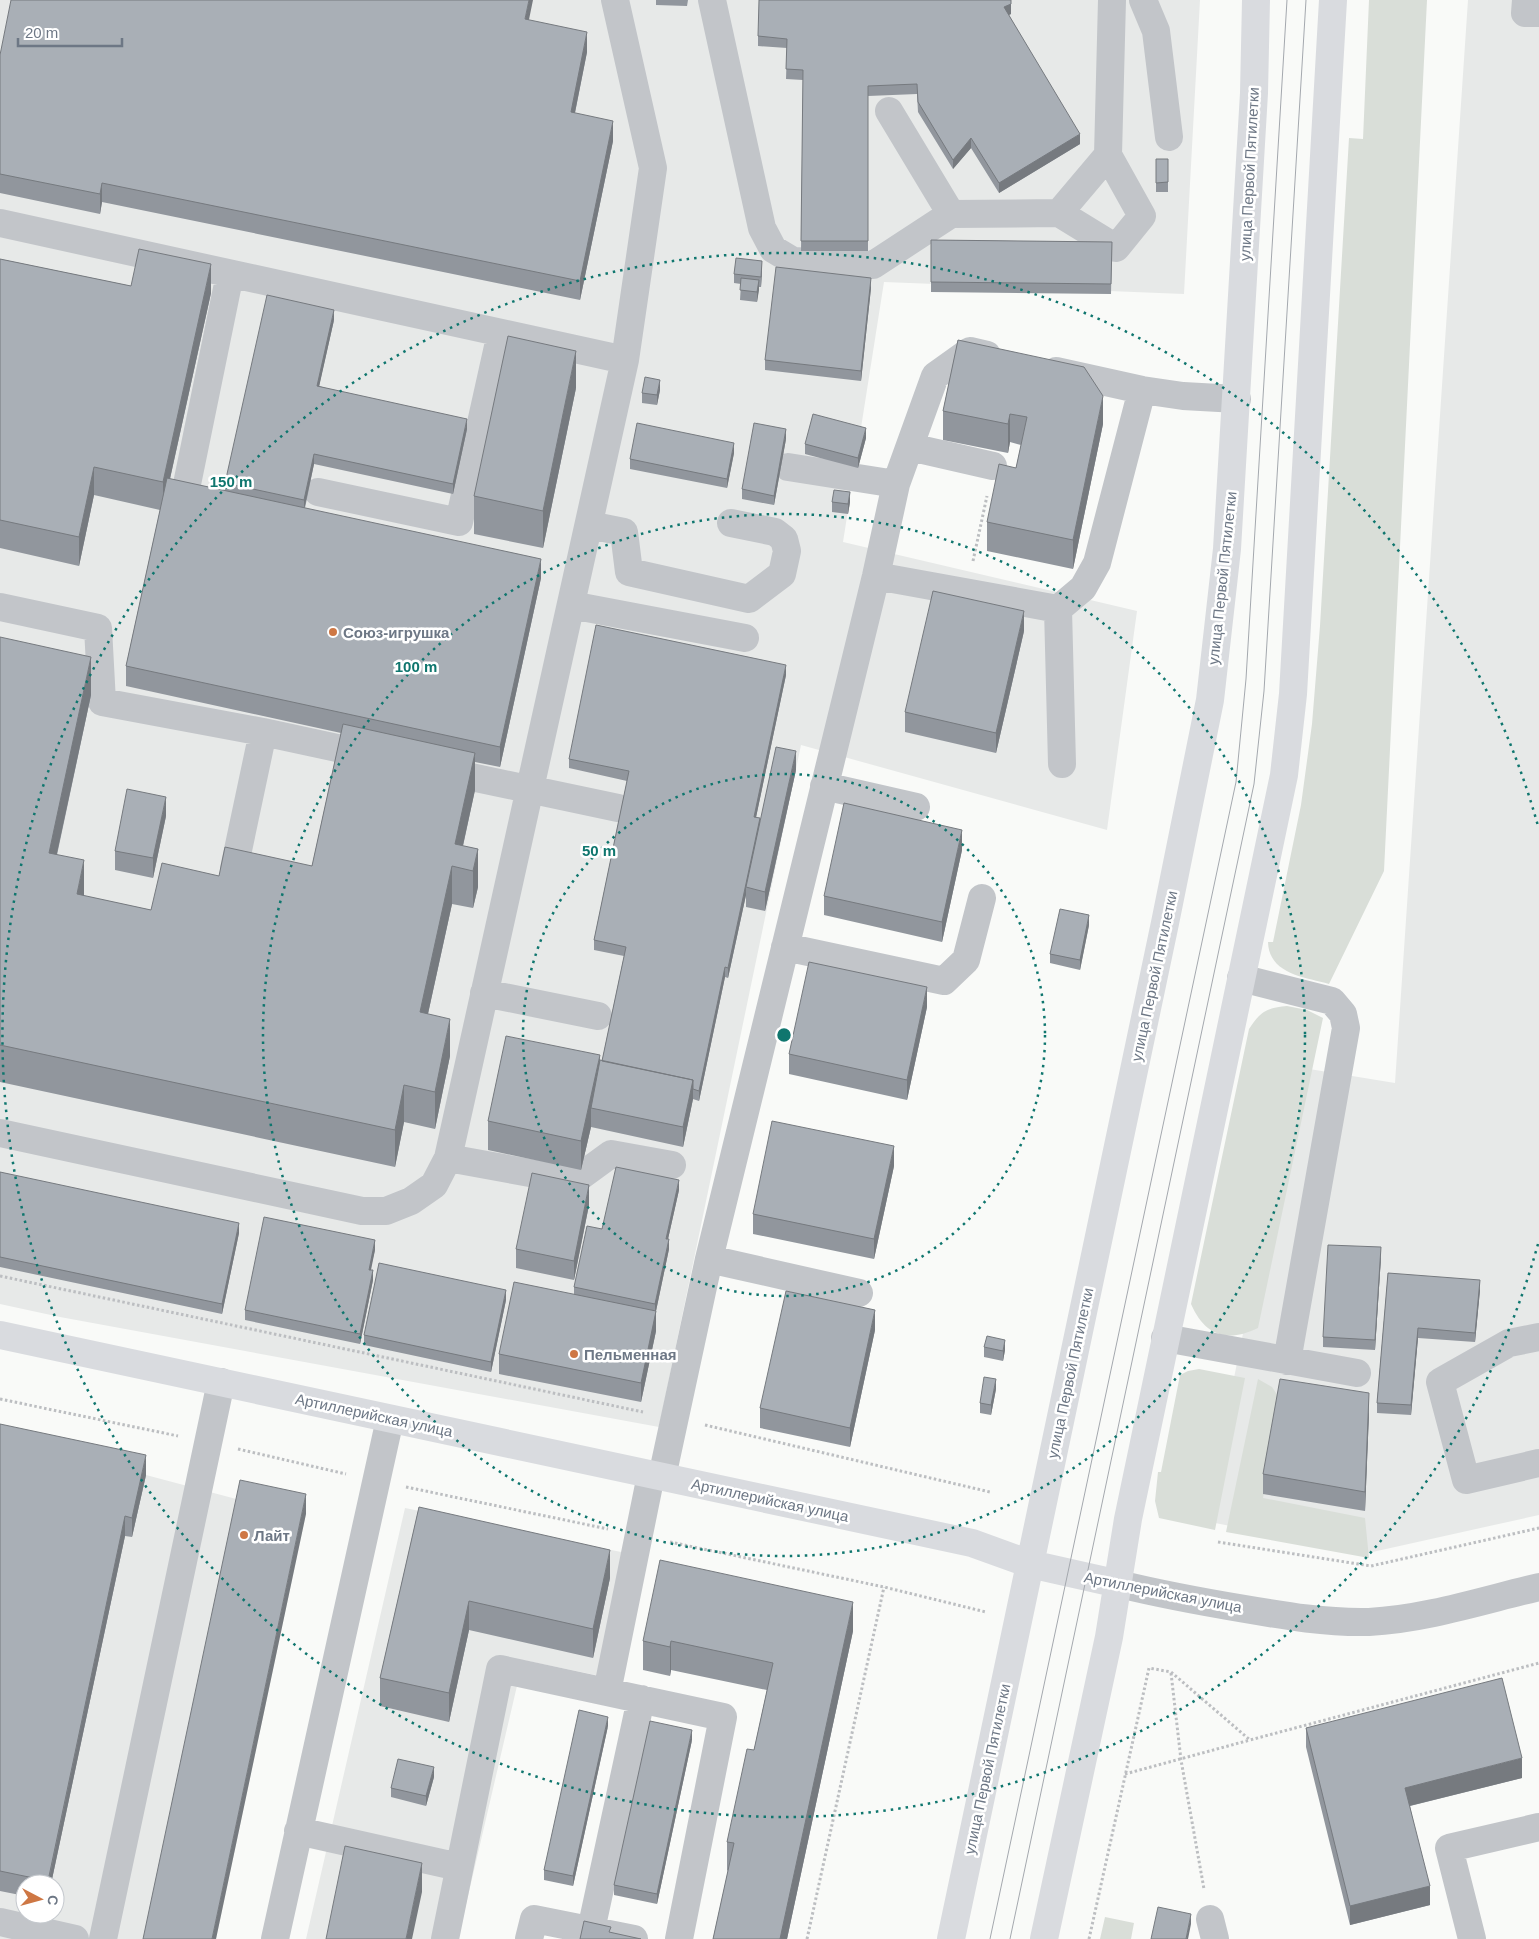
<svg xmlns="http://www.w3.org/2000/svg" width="1539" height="1939" font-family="Arial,sans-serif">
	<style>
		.built { fill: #e7e9e8; fill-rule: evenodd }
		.green { fill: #d9ded8 }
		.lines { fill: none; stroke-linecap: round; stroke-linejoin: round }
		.path { stroke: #bcbec1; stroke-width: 3; stroke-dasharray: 2.5 2.5; stroke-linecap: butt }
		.minor { stroke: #c2c5c9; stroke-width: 28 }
		.major { stroke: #d9dbdf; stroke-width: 28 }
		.tram { stroke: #a4a8ae; stroke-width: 1 }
		.wall { fill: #91969d }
		.shaded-wall { fill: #767a7f }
		.building { fill: #a9afb6; stroke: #767a7f }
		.ring { fill: none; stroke: #0f766e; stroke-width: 2.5; stroke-dasharray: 2.5 5 }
		.poi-dot { fill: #ce7744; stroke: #fff; stroke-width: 2 }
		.labels { text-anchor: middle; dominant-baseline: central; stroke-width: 5; stroke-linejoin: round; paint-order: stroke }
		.street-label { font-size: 15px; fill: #6d7785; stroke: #fff }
		.poi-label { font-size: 15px; font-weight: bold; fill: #6d7785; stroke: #fff; text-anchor: start }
		.centre { fill: #0f766e; stroke: #fff; stroke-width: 2.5 }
		.ring-label { font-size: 15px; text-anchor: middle; font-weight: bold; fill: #0f766e; stroke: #fff; stroke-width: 5; stroke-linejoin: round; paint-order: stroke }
	</style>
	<rect width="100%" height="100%" fill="#f9faf8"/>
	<path class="built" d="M0 0H1200L1184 294 884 282 843 542 1137 611 1107 830 801 745 659 1427 60 1317 0 1304Z
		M1468 0H1539V1515L1368 1553 1205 1521 1297 1067 1395 1083Z
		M0 1444 146 1475 240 1500 306 1514 216 1939H0ZM25 1884H55V1914H25Z
		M405 1508 631 1554 605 1677 523 1660 458 1939H306Z"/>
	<path class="green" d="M1369 0H1427L1384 871 1329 984C1304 977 1269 974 1268 942H1273L1301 805 1312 724 1320 626 1349 138 1363 139Z
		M1287 1006 1307 1010 1323 1018 1258 1328C1227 1343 1205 1336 1191 1304L1249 1029C1261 1011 1266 1008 1287 1006Z
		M1199 1369 1245 1378 1215 1530 1159 1518 1155 1501 1158 1472H1161L1180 1375 1188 1371Z
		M1258 1379 1272 1387 1280 1399 1263 1498 1365 1518 1369 1558 1226 1532Z
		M1105 1917 1134 1923 1131 1939H1100Z"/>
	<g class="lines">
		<path class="path" d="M973 561 987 496
			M0 1276 643 1412
			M0 1399 178 1436
			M705 1425 990 1492
			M238 1449 346 1474
			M406 1487 608 1529
			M670 1542 884 1587 986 1612
			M1218 1542 1371 1566 1539 1528
			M1171 1673 1181 1760 1204 1889
			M1125 1774 1250 1740
			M807 1939 884 1587
			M1089 1939 1149 1668 1171 1672 1250 1740 1539 1663"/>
		<path class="minor" d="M712 0 762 228 773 249 793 261 873 265 951 214 1059 213 1108 155 1112 0
			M1143 0 1156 31 1169 137
			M1526 0 1525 13H1539
			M889 111 951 214
			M1059 213 1116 248 1142 216 1108 155
			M0 223 625 360
			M1056 371 1142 390 1183 396 1237 399
			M910 447 993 466
			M788 467 896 484
			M186 489 230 274
			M318 492 459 522 501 333
			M589 525 624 532 629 572 749 599 782 574 787 551 784 539 775 532 731 523
			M876 576 1058 609 1062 764
			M571 605 745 638
			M0 607 98 628 102 702 263 732
			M1058 609 1083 588 1097 563 1142 390
			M438 770 618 808
			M824 786 916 807
			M234 869 263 732 374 756
			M785 947 944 981 966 960 982 898
			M1241 978 1332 1001 1343 1014 1346 1028 1287 1361
			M484 993 598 1016
			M0 1133 362 1211H386L411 1201 434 1185 448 1158 625 360 653 168 615 0
			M448 1158 574 1181 611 1154 672 1165
			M709 1259 859 1293
			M1539 1337 1509 1343 1440 1382 1466 1480 1539 1463
			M1165 1338 1357 1373
			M662 1477 709 1259 876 576 896 484 935 376 970 351 987 355
			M1119 1584C1160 1594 1203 1602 1245 1609 1286 1616 1327 1623 1369 1622 1426 1619 1484 1600 1539 1587
			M607 1692 651 1475
			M298 1831 459 1867
			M1210 1919 1215 1939
			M0 1922 75 1939
			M591 1930 641 1699
			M103 1939 221 1382
			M275 1939 390 1419
			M445 1939 500 1669 723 1717 679 1939
			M529 1939 534 1919 634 1939
			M1472 1939 1449 1848 1539 1827"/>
		<path class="major" d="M0 1335 972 1543 1030 1564 1119 1584
			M951 1939 1165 923 1210 700 1227 549 1254 93 1256 0
			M1044 1939 1109 1637 1128 1519 1284 775 1293 694 1333 0"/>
		<path class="tram" d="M990 1939 1236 782 1246 679 1287 0
			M1010 1939 1254 784 1264 691 1306 0"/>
	</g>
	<path class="wall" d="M656 0H688L687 6 656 5Z
		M1011 0V14L1009 15 1080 144 999 193 971 148 953 169 918 112 917 94 868 96V251H801L803 80 786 79 787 48 758 46V36Z
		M528 20 587 52 575 113 613 141 580 300 102 202 100 214 0 193V55Z
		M1156 159H1168V192H1156Z
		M931 240 1112 242 1111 294 931 292Z
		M0 259 131 286 211 293 170 479 225 491V483L334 320 319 386 467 429 453 494 314 464 305 508 541 578 500 767 475 762V790L463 846 478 849V887L473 908 452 904 428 1014 450 1056 435 1129 404 1122 395 1167 0 1082V637L91 695 57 855 84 896 151 910 219 876 312 866 341 733 126 686V666L160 510 94 495 79 566 0 548Z
		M762 271 761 287H759L757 302 740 300 741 284 734 283V274Z
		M871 288 861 381 765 370V360Z
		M958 340 1103 424 1073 569 987 551V522L1016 468 1021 445 1010 442 1008 453 943 440V411Z
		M576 388 543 548 474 534V496Z
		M660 390 657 405 642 403V393Z
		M866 438 858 468 805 454V444Z
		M786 439 774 505 742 499V489Z
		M734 453 727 488 630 469V459Z
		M832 502H850L848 514 832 512Z
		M1024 631 996 753 905 732V712Z
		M786 675 756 817 760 822 796 770 765 911 746 907V895L728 978 725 977 699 1101 693 1099 683 1147 591 1127 581 1170 488 1150V1121L602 1061 624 956 594 950V940L627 781 569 768V759Z
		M166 816 153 878 115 870V851Z
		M962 850 942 942 824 915V896Z
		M1089 925 1080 970 1050 963V954Z
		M927 1007 907 1100 789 1074V1054Z
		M894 1166 874 1259 753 1234V1214Z
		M0 1172 239 1233 222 1314 0 1267Z
		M679 1190 668 1239 669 1249 656 1311V1331L641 1402 499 1374V1354L574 1295V1287L602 1229Z
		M589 1205 574 1280 516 1268V1249Z
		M375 1250 370 1270 373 1280 360 1344 245 1320V1310Z
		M1381 1257 1375 1350 1323 1347V1337Z
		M1388 1273 1480 1290 1475 1342 1418 1338 1411 1415 1377 1413V1403Z
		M506 1300 491 1372 364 1345V1335Z
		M875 1330 850 1447 760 1428V1408Z
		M984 1347 1005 1350 1003 1361 984 1357Z
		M996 1389 991 1415 980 1413V1403Z
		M1369 1413 1365 1511 1263 1494V1474Z
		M0 1424 146 1475 132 1537 125 1536 51 1884H25V1896L0 1891Z
		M419 1507 610 1578 593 1658 469 1630 449 1722 380 1706V1678Z
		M853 1631 787 1939H713L728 1871 727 1870V1842L754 1750 767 1690 671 1670 670 1676 643 1670V1641Z
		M608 1726 573 1886 544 1880V1870Z
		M1306 1728 1522 1778 1410 1806 1430 1905 1350 1925 1306 1747Z
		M692 1740 657 1904 614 1895V1885Z
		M434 1777 426 1806 391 1797V1788Z"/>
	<path class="shaded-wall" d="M529 0H533L525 39V19Z
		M1011 0V14L1004 17V7Z
		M587 32V52L571 132V112Z
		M613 121V141L580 300V281Z
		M1080 134V144L999 193V183Z
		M971 138V148L953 169V160Z
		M102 183V202L100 214V194Z
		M762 261V271L761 287V277Z
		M211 264V293L163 510V482Z
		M871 278V288L861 381V371Z
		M759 280V290L757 302V292Z
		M334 310V320L317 396V386Z
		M576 351V388L543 548V511Z
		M660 380V390L657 405V395Z
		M1103 396V424L1073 569V540Z
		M1010 414V442L1008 453V424Z
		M467 419V429L453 494V484Z
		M866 428V438L858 468V458Z
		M786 429V439L774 505V496Z
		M734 443V453L727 488V479Z
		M314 454V464L304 510V500Z
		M94 467V495L79 566V537Z
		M850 492V502L848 514V504Z
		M541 559V578L500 767V747Z
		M1024 611V631L996 753V733Z
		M91 657V695L49 890V853Z
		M786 665V675L754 827V817Z
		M796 751V770L765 911V892Z
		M475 753V790L458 868 455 844Z
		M166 797V816L153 878V858Z
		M760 818V828L746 887V895L728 978V968Z
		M962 830V850L942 942V922Z
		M478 849V887L473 908V871Z
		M84 860V898L77 894Z
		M452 866V904L420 1050V1012Z
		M1089 915V925L1080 970V960Z
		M725 967V977L699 1101V1091Z
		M927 987V1007L907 1100V1080Z
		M450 1019V1056L435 1129V1092Z
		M600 1055V1084L591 1108V1127L581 1170V1141Z
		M693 1080V1099L683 1147V1127Z
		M404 1085V1122L395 1167V1130Z
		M894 1146V1166L874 1259V1239Z
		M679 1180V1190L666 1248V1239Z
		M589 1185V1205L574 1280V1261Z
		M239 1223V1233L222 1314V1304Z
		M669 1239V1249L656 1311V1331L641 1402V1383L655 1314V1304Z
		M375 1240V1250L369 1280V1270Z
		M1381 1247V1257L1375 1350V1340Z
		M373 1270V1280L360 1344V1334Z
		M1480 1280V1290L1475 1342V1333Z
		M506 1290V1300L491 1372V1362Z
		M875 1310V1330L850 1447V1428Z
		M1418 1328V1338L1411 1415V1405Z
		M1005 1340V1350L1003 1361V1351Z
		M996 1379V1389L991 1415V1405Z
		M1369 1393V1413L1365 1511V1492Z
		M146 1455V1475L132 1537V1518Z
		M306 1494V1514L216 1939H212Z
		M125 1516V1536L51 1884H48Z
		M610 1550V1578L593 1658V1629Z
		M469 1601V1630L449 1722V1693Z
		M853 1602V1631L787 1939H780Z
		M671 1641V1670L670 1676V1647Z
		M608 1717V1726L573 1886V1876Z
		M692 1730V1740L657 1904V1894Z
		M1522 1758V1778L1405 1807V1788Z
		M434 1767V1777L426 1806V1796Z
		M422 1863V1892L412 1939H406Z
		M1430 1886V1905L1350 1925V1906Z
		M1191 1914V1924L1188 1939H1186Z"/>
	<path class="building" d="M11 0H529L525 19 587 32 571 112 613 121 580 281 102 183 100 194 0 174V55Z
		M759 0H1011V4L1004 7 1080 134 999 183 971 138 953 160 918 102 917 84 868 86V241H801L803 70 786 69 787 39 758 36Z
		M1156 159H1168V182L1156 183Z
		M931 240 1112 242 1111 284 931 282Z
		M139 249 211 264 163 482 94 467 79 537 0 520V259L131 286Z
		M736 258 762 261 761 277 734 274Z
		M776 267 871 278 861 371 765 360Z
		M741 278 759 280 757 292 740 290Z
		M267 295 334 310 317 386 467 419 453 484 314 454 304 500 225 483Z
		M508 336 576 351 543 511 474 496Z
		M958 340 1084 367 1103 396 1073 540 987 522 999 464 1016 468 1027 417 1010 414 1008 424 943 411Z
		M645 377 660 380 657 395 642 393Z
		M813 414 866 428 858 458 805 444Z
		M637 423 734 443 727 479 630 459Z
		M754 423 786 429 774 496 742 489Z
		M167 478 541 559 500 747 126 666Z
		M834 490 850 492 848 504 832 502Z
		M933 591 1024 611 996 733 905 712Z
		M596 625 786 665 754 817 760 818 728 968 725 967 699 1091 693 1089V1080L602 1061 626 947 594 940 629 771 569 759Z
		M0 637 91 657 49 853 84 860 77 894 151 910 162 863 219 876 225 847 312 866 343 724 475 753 455 844 478 849 473 871 452 866 420 1012 450 1019 435 1092 404 1085 395 1130 0 1045Z
		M776 747 796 751 765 892 746 887Z
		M127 789 166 797 153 858 115 851Z
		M844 803 962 830 942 922 824 896Z
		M1060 909 1089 915 1080 960 1050 954Z
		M809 962 927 987 907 1080 789 1054Z
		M506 1036 600 1055 581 1141 488 1121Z
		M600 1060 693 1080 683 1127 591 1108Z
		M772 1121 894 1146 874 1239 753 1214Z
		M616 1167 679 1180 666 1239H669L655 1304 574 1287 587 1226 602 1229Z
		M0 1172 239 1223 222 1304 0 1257Z
		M532 1173 589 1185 574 1261 516 1249Z
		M264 1217 375 1240 369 1270H373L360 1334 245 1310Z
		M1328 1245 1381 1247 1375 1340 1323 1337Z
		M379 1263 506 1290 491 1362 364 1335Z
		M1388 1273 1480 1280 1475 1333 1418 1328 1411 1405 1377 1403Z
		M514 1282 656 1311 641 1383 499 1354Z
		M786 1291 875 1310 850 1428 760 1408Z
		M987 1336 1005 1340 1003 1351 984 1347Z
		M984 1377 996 1379 991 1405 980 1403Z
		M1280 1379 1369 1393 1365 1492 1263 1474Z
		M0 1424 146 1455 132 1518 125 1516 48 1881 0 1871Z
		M240 1480 306 1494 212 1939H143Z
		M419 1507 610 1550 593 1629 469 1601 449 1693 380 1678Z
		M660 1560 853 1602 780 1939H713L734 1843 727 1842 747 1749 754 1750 773 1663 671 1641 670 1647 643 1641Z
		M1502 1678 1522 1758 1405 1788 1430 1886 1350 1906 1306 1728Z
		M579 1710 608 1717 573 1876 544 1870Z
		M650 1721 692 1730 657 1894 614 1885Z
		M398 1759 434 1767 426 1796 391 1788Z
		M345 1846 422 1863 406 1939H326Z
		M1158 1907 1191 1914 1186 1939H1151Z
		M584 1921 611 1927 609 1932 641 1939H580Z"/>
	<g class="ring">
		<circle cx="784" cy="1035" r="261"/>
		<circle cx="784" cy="1035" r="521"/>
		<path d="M1538 1244A782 782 0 1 1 1538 826"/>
	</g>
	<g class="poi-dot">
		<circle cx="333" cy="632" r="5"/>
		<circle cx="574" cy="1354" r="5"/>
		<circle cx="244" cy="1535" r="5"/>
	</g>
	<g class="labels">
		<g class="street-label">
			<text transform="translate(1249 174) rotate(-87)">улица Первой Пятилетки</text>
			<text transform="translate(1222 578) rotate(-84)">улица Первой Пятилетки</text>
			<text transform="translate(1154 976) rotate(-78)">улица Первой Пятилетки</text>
			<text transform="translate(1070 1373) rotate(-78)">улица Первой Пятилетки</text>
			<text transform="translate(374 1415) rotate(12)">Артиллерийская улица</text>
			<text transform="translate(770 1500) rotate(12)">Артиллерийская улица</text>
			<text transform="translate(1163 1592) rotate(11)">Артиллерийская улица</text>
			<text transform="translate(987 1769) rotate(-78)">улица Первой Пятилетки</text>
		</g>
		<g class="poi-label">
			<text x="343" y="632">Союз-игрушка</text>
			<text x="584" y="1354">Пельменная</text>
			<text x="254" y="1535">Лайт</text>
		</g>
	</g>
	<circle cx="784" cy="1035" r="8" class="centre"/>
	<g class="ring-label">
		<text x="231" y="487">150 m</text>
		<text x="416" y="672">100 m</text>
		<text x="599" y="856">50 m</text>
	</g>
	<g transform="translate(40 1899) rotate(96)"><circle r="24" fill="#ffffff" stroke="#c5c9ce"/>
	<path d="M0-4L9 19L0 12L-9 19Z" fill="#ce7744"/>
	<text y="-8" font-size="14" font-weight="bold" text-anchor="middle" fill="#6d7785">С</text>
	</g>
	<path d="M18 38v8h104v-8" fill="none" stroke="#6d7785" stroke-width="2.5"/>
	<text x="25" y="38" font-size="15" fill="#6d7785" stroke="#ffffff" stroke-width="4" paint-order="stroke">20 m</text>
</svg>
